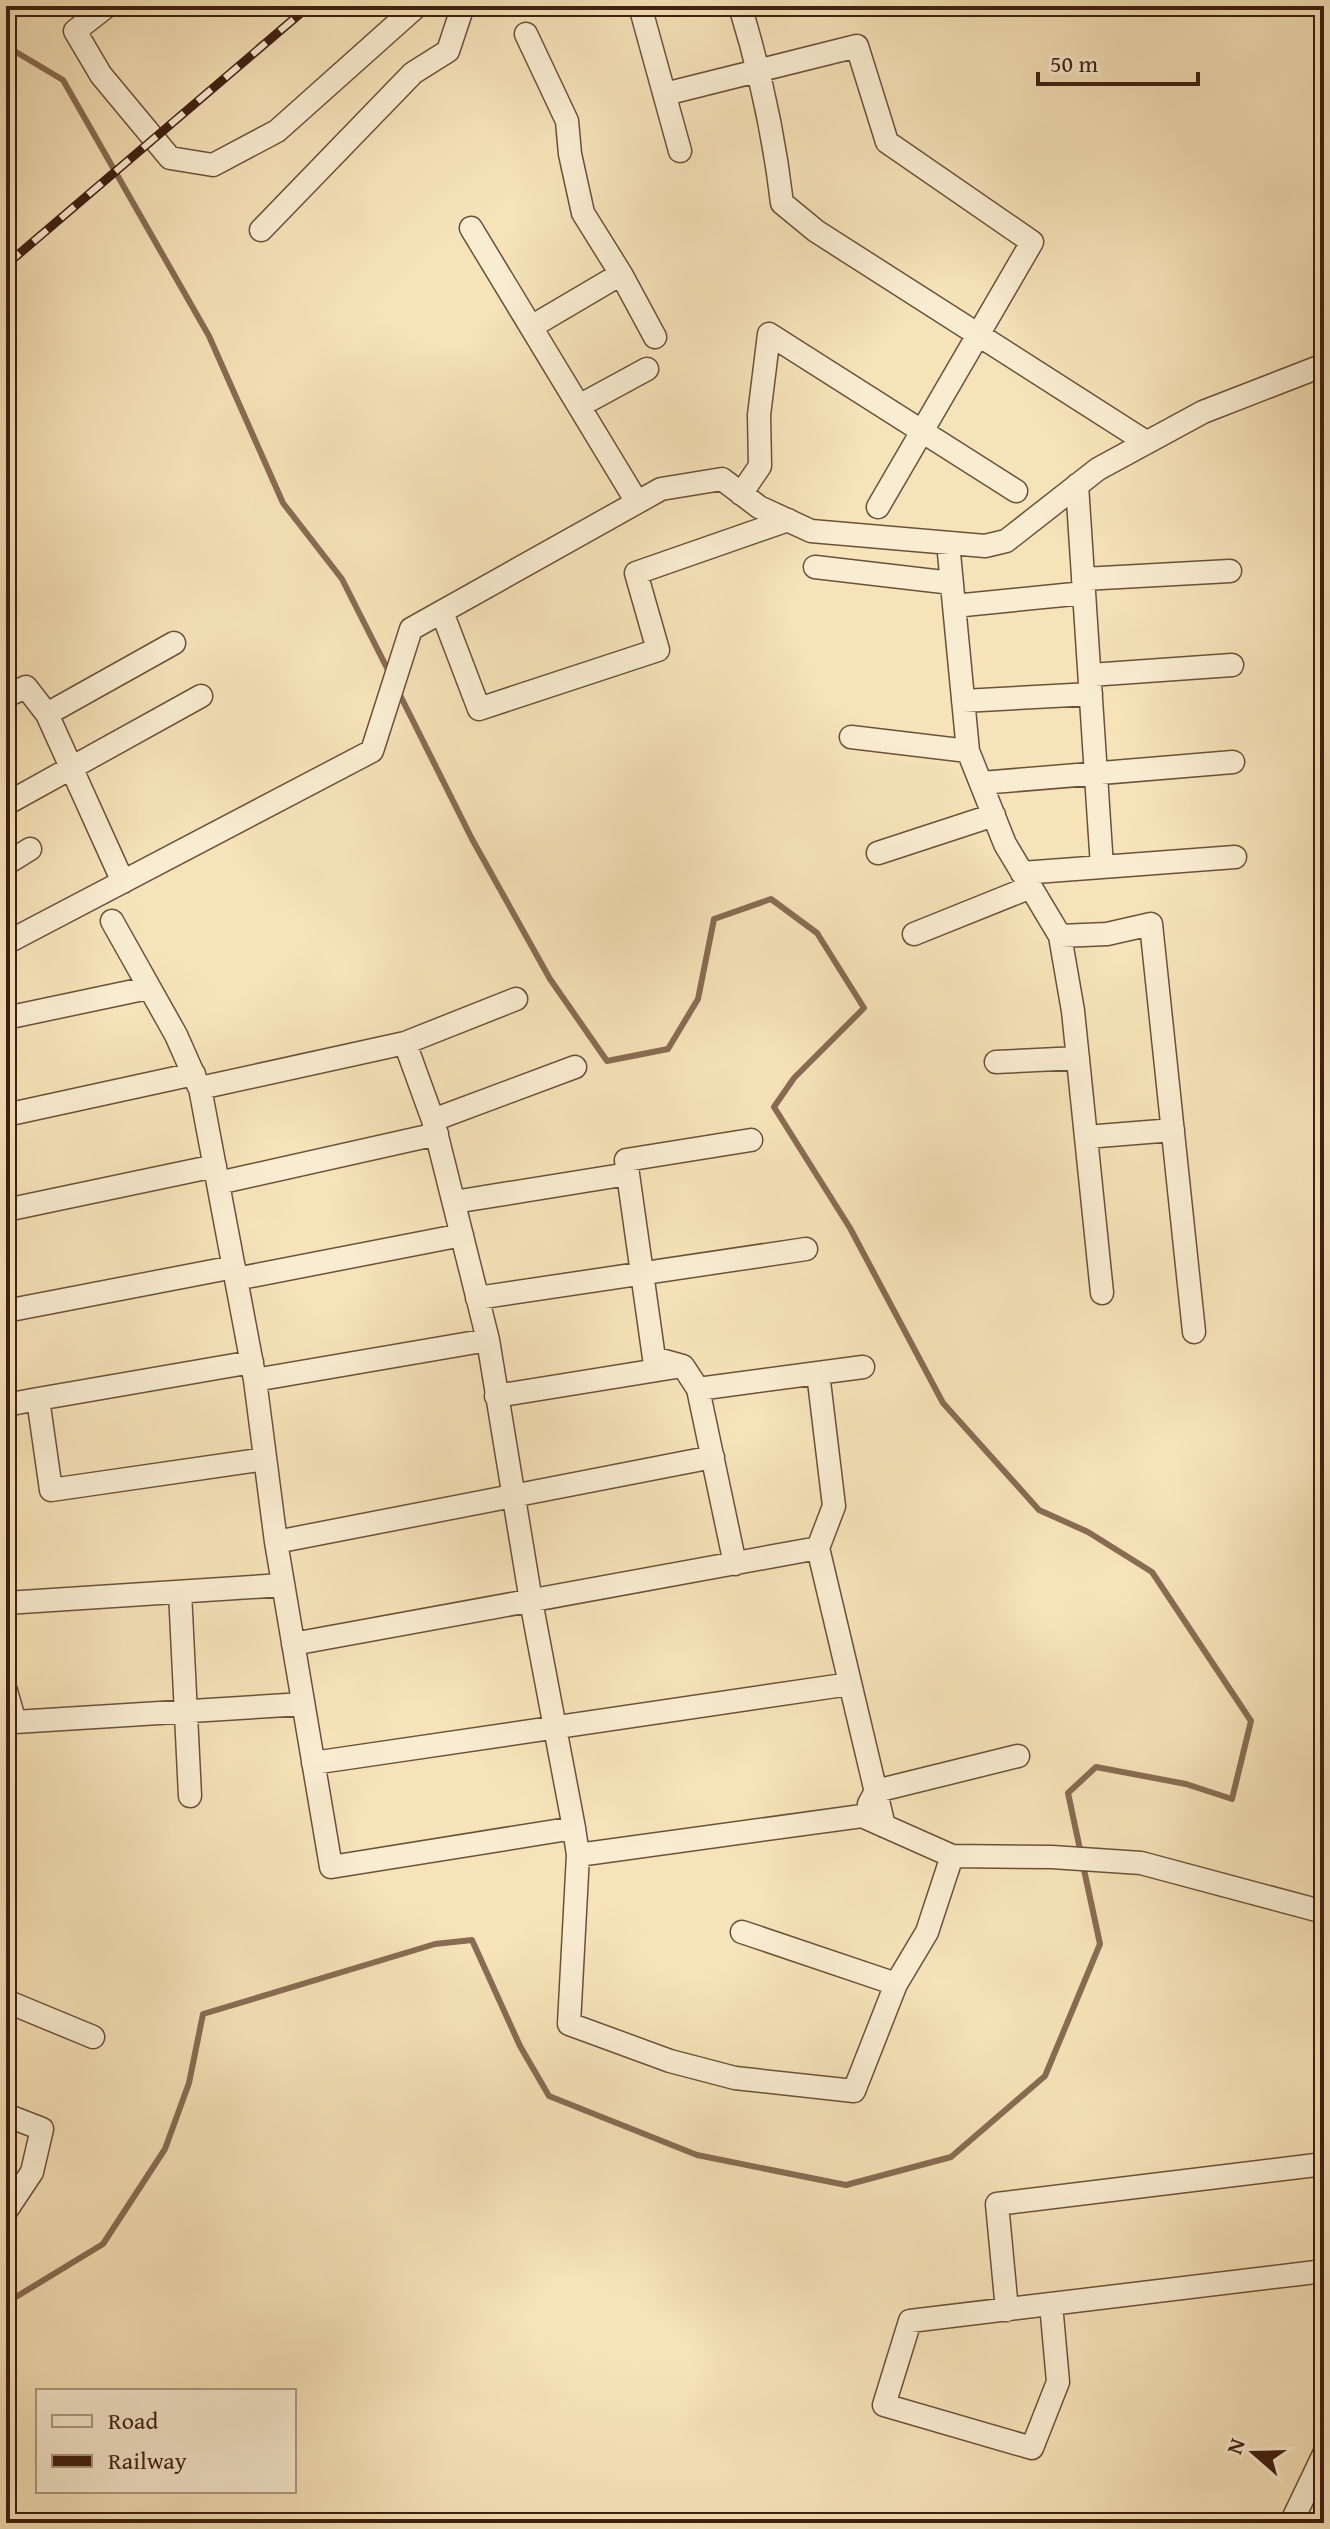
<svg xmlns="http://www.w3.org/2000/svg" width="1330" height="2529" font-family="'Gentium Book Plus',serif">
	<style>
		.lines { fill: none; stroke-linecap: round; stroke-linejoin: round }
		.stream { stroke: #886c53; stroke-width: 6 }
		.street-casing { stroke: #6d503a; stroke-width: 25 }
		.street { stroke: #f9edd1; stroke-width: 22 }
		.rail-casing { stroke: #3f1f10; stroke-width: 9 }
		.rail { stroke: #f9edd1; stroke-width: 6; stroke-dasharray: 18; stroke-linecap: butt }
	</style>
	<rect width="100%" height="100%" fill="#f6e3b8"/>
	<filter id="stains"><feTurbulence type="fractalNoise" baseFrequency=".0025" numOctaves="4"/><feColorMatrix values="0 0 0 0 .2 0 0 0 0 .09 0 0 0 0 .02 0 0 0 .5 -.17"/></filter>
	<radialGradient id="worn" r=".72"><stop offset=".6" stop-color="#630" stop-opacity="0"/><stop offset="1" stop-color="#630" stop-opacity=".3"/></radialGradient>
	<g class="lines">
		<path class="stream" d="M6 46 63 80 209 336 283 503 342 579 390 674
			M398 691 472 839 550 979 607 1061 668 1049 698 999 714 919 771 899 817 933 864 1008 794 1078 774 1107 850 1228 943 1403 1039 1510 1088 1532 1152 1572 1251 1721 1232 1799 1186 1784 1096 1767 1068 1793 1081 1854
			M6 2303 103 2244 165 2149 189 2083 203 2014 435 1944 472 1940 520 2046 549 2096 697 2155 846 2185 951 2157 1045 2076 1100 1944 1083 1865"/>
		<g class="street-casing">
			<path id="street" d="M107 6 75 31 101 75 170 158 213 165 277 131 417 6
				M640 6 680 151
				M740 6C760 71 774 135 782 203L816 231 1146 442
				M526 34 567 121 570 154 583 213 621 274 655 337
				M665 94 857 46 887 142 1032 242 878 507
				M471 228 637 502
				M261 230 413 73 448 51 463 6
				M531 327 621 274
				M579 406 647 369
				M1077 485 1102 867
				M741 494 760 466 759 415 769 334 1016 491
				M948 543 968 751 1005 844 1060 936 1073 1011 1102 1293
				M815 567 952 583
				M1083 579 1230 571
				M954 606 1084 593
				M442 612 479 709 658 650 636 573 788 520
				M1090 675 1232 665
				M6 696 26 687 47 714 123 882
				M963 701 1091 694
				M47 714 174 643
				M851 737 968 751
				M981 783 1233 762
				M6 804 201 696
				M878 853 994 815
				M6 864 30 849
				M1022 873 1235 857
				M112 921 176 1035 199 1087
				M914 934 1031 887
				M1060 936 1107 934 1151 924 1194 1332
				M6 943 372 751 411 629 661 489 722 479 759 507 811 531 985 546 1006 541 1098 469 1203 412 1324 365
				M6 1018 148 988
				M405 1043 516 999
				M996 1062 1078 1058
				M6 1115 194 1074
				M433 1120 575 1067
				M1086 1137 1173 1130
				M218 1183 437 1134
				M454 1202 628 1174
				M6 1210 215 1166
				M236 1279 462 1235
				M477 1298 806 1249
				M6 1311 234 1267
				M252 1362 38 1399 51 1490 265 1459
				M818 1373 834 1506 818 1548
				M255 1380 488 1340
				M698 1389 863 1367
				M496 1396 676 1367
				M6 1405 38 1399
				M276 1542 713 1457
				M735 1564 698 1389 683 1366 654 1358 626 1160 751 1140
				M180 1592 190 1796
				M6 1603 283 1585
				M293 1644 818 1548 884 1826
				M6 1691 15 1722 303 1704
				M313 1763 850 1684
				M869 1804 876 1791 1018 1756
				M574 1828 331 1867 276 1542 255 1380 200 1088 405 1043 433 1120 488 1340 531 1601 574 1828 578 1855 862 1816 952 1856 1052 1857 1141 1863 1324 1912
				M578 1855 569 2024 670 2061 735 2078 854 2091 896 1984 927 1932 952 1856
				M742 1932 896 1984
				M6 2001 93 2037
				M6 2115 42 2129 32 2172 6 2211
				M1051 2304 1058 2382 1032 2448 884 2405 910 2321 1324 2271
				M1007 2310 997 2204 1324 2164
				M1291 2523 1324 2454"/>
		</g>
		<use href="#street" class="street"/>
		<g class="rail-casing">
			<path id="rail" d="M6 265 309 6"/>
		</g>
		<use href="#rail" class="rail"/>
	</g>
	<rect width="1330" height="2529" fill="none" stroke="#f6e3b8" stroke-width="32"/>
	<rect x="8" y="8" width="1314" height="2513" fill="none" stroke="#3f1f10" stroke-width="4"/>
	<rect x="16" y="16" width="1298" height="2497" fill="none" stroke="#3f1f10" stroke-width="2"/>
	<rect x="36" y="2389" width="260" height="104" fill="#f9edd1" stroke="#af9b84" stroke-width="2"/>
	<rect x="52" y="2415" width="40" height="12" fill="#f9edd1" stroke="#af9b84" stroke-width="2"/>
	<text x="108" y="2429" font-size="24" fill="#3f1f10">Road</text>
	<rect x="52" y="2455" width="40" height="12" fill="#3f1f10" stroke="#af9b84" stroke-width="2"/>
	<text x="108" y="2469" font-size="24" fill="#3f1f10">Railway</text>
	<g transform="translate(1254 2453) rotate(290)" stroke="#f9edd1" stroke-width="6" paint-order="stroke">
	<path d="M0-6L14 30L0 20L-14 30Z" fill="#3f1f10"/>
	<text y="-12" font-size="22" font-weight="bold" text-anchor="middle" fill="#3f1f10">N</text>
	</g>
	<path d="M1038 72v12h160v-12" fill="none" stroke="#3f1f10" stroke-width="4"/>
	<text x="1050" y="72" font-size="24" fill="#3f1f10" stroke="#f9edd1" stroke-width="6" paint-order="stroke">50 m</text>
	<rect width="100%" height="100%" filter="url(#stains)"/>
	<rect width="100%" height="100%" fill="url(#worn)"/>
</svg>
